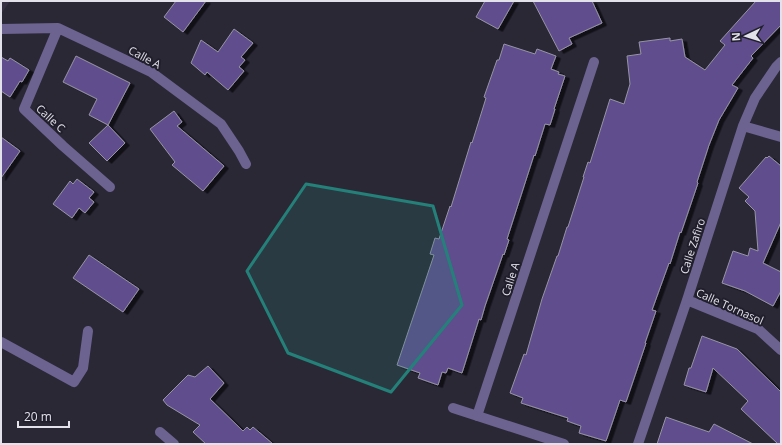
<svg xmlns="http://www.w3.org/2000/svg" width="782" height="445" font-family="'Open Sans',sans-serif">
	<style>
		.built { fill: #353143 }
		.building { fill: #5f4e8d; stroke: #9794a4; filter: url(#shadow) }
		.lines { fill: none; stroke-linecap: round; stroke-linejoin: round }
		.minor { stroke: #6d6390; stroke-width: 10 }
		.marked { fill: #24817a; fill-opacity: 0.2; stroke: #24817a; stroke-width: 3; stroke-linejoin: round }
		.labels { text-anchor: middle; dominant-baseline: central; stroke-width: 4; stroke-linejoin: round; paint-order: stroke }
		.street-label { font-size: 11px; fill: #e3e2eb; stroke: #211f2c }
	</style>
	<defs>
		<filter id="shadow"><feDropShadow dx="4.5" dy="2.5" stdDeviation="0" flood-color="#0009"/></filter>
	</defs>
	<rect width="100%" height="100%" fill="#2b2836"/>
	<path class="built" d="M1 1H10L1 14Z"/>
	<path class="building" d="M176 1H206L183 32 164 17Z
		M485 1H514L498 29 476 17Z
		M533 1H592L602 23 569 38 572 44 559 51Z
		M756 1H781V25L751 56 753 58 732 85 738 88 719 120 709 145 697 182 698 183 681 233 680 232 670 264 669 263 652 310 656 311 645 343H646L626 402 620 400 606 441 579 433 581 426 567 421 568 418 521 403 523 398 510 393 524 354 526 355 542 299 557 256H558L567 227H568L584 177H583L588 162 590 163 610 99 624 104 630 84 627 56 641 54 639 42 670 38V41L682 39 685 57 705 70 725 45 720 41Z
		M234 29 253 43 241 57 245 60 239 67 244 71 228 90 207 72 205 75 191 63 201 40 218 52Z
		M504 44 535 54 537 49 556 56 551 69 559 72 558 74 565 76 554 109H555L550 125 545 124 535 156 534 155 507 239 509 240 504 255 503 254 485 306 481 320 479 319 462 373 448 368 446 373 442 372 438 385 418 378 420 373 397 365 434 255 430 254 435 238 439 239 450 206 451 207 471 142 472 143 486 98 484 97 497 60H499Z
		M76 56 130 83 108 125 89 115 97 99 63 82Z
		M1 57 8 61 10 58 29 70 22 82 20 81 10 97 1 91Z
		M174 111 182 122 177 126 224 166 203 191 172 165 175 162 150 129Z
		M108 125 125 143 107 161 89 143Z
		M1 137 20 151 1 178Z
		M769 156 781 166V222L763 263 781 272V291L773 306 745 291 722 283 733 251 748 256 750 248 758 251 755 211 745 201 749 197 739 188 766 157 767 158Z
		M77 179 94 192 89 198 94 202 85 213 79 208 72 218 53 204 70 181 73 184Z
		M89 255 139 289 123 312 73 278Z
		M702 336 737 349 781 392V444H778L741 409 748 401 713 368 706 392 684 385 689 368H691Z
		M208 366 224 383 210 399 243 431 247 427 250 430 253 427 273 444H206L193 432 200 425 167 405 163 400 188 375 195 377Z
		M666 417 709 432 714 424 753 444H657Z"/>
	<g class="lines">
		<path class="minor" d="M58 28 24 109 63 146 110 187
			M1 29 58 28 151 72 221 124 239 151 246 164
			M743 126 781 137
			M687 300 758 329 781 350
			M1 342 74 382 83 368 88 331
			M453 408 564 444
			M477 416 594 62
			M160 432 174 444
			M638 444 687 300 743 126 755 98 776 67 781 62"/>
	</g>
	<path class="marked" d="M306 184 433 206 462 305 391 392 288 353 247 271Z"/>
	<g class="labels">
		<g class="street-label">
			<text transform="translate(145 57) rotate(28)">Calle A</text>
			<text transform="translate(51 118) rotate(43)">Calle C</text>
			<text transform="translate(692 246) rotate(-72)">Calle Zafiro</text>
			<text transform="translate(510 279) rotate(-72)">Calle A</text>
			<text transform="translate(730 306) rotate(24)">Calle Tornasol</text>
		</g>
	</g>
	<rect width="782" height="445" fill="none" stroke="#e3e2eb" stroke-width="4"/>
	<g transform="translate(746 36) rotate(266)" stroke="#211f2c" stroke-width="3" paint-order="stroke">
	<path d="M0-3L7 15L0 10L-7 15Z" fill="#e3e2eb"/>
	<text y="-6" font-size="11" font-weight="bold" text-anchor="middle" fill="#e3e2eb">N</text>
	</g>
	<path d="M18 421v6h51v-6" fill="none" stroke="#e3e2eb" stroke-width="2"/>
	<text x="24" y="421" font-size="12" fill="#e3e2eb" stroke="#211f2c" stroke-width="3" paint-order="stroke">20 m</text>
</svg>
